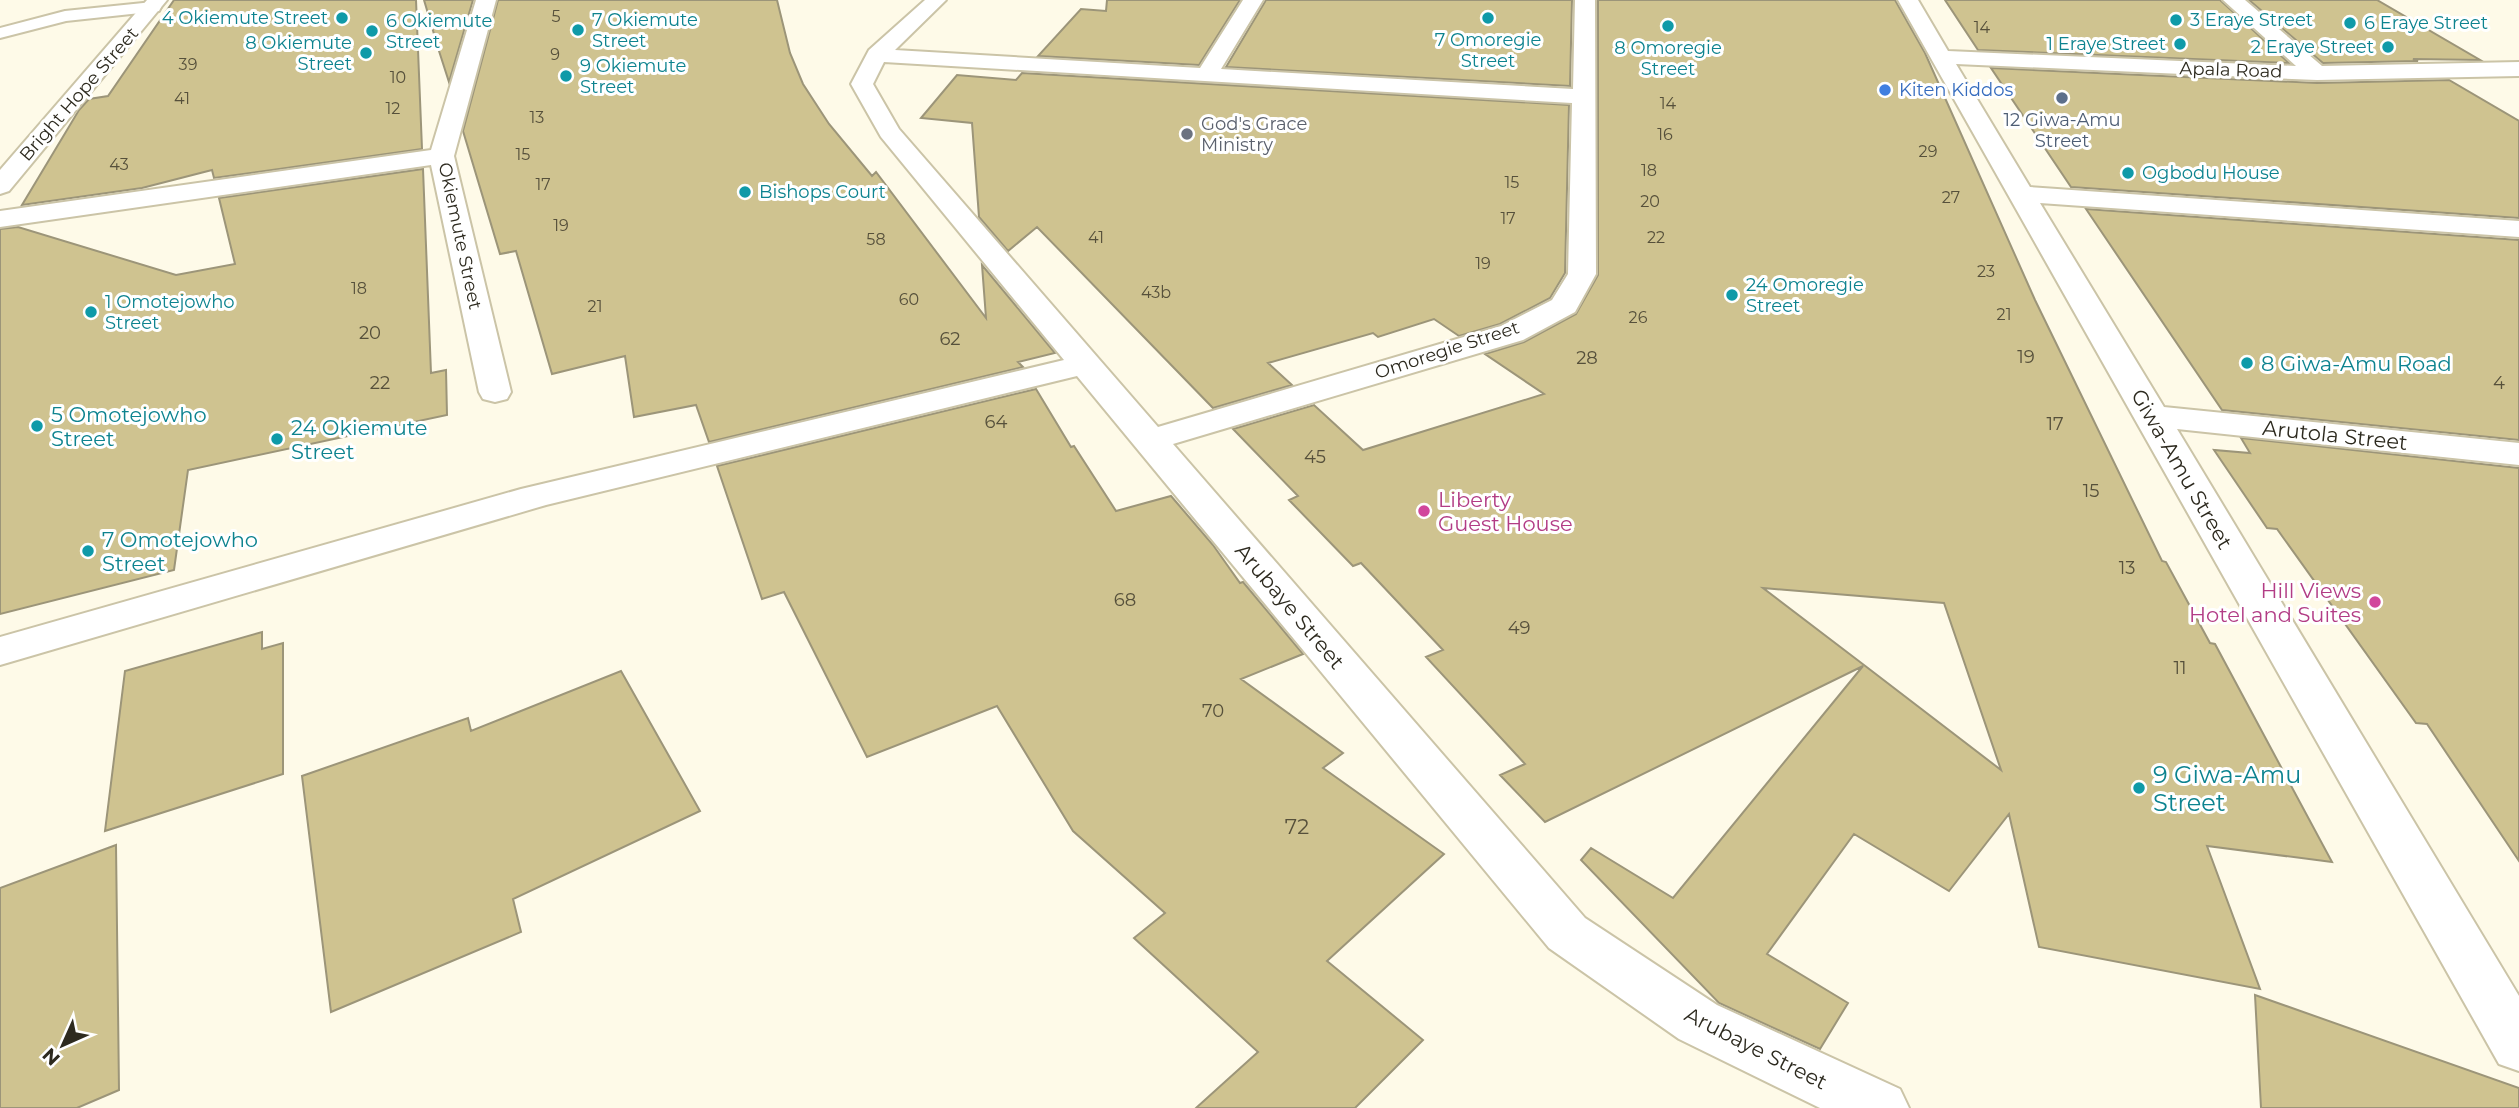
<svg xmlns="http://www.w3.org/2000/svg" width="2519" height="1108" font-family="Montserrat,sans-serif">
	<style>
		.building { fill: #cfc390; stroke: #9c9579; stroke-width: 2; fill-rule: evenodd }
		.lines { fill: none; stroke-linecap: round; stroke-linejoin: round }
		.service-casing { stroke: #cbc4a7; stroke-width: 4 }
		.minor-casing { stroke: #cbc4a7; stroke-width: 4 }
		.service { fill: #fff; fill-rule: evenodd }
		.minor { fill: #fff; fill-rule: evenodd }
		.culture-dot { fill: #0f9aa8; stroke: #fff; stroke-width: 2.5 }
		.shop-dot { fill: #3f7fe0; stroke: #fff; stroke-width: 2.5 }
		.service-dot { fill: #5c6f8a; stroke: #fff; stroke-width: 2.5 }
		.worship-dot { fill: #6b7280; stroke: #fff; stroke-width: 2.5 }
		.hotel-dot { fill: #d1479c; stroke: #fff; stroke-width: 2.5 }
		.labels { text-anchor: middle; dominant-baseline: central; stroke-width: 6; stroke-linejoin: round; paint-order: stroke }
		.far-number-label { font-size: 16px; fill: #56503b }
		.far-culture-label { font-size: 18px; fill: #0d838f; stroke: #fff; text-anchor: start }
		.far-street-label { font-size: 18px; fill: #2d2a1f; stroke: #fff }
		.far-shop-label { font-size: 18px; fill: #366cbe; stroke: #fff; text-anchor: start }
		.far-service-label { font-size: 18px; fill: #4e5e75; stroke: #fff }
		.far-worship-label { font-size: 18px; fill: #5b616d; stroke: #fff; text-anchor: start }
		.number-label { font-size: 18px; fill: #56503b }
		.culture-label { font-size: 21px; fill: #0d838f; stroke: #fff; text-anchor: start }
		.street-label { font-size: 21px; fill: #2d2a1f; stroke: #fff }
		.hotel-label { font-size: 21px; fill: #b23c85; stroke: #fff; text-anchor: start }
		.near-number-label { font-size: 21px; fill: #56503b }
		.near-culture-label { font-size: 24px; fill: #0d838f; stroke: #fff; text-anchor: start }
	</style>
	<rect width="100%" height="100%" fill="#fefae8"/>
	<path class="building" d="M174 0H416L422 149 214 178 212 170 142 188 22 205 79 110 89 99 108 96Z
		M424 0H473L449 82 439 51Z
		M498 0H777L790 53 803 84 829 124 872 176 876 172 986 318 982 265 1055 353 1018 362 1023 367 709 442 696 405 634 417 625 356 552 374 516 251 500 254 463 131Z
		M1107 0H1240L1199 65 1038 56 1081 9 1106 11Z
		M1266 0H1572L1570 86 1226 67Z
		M1598 0H1895L1925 53 2035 300 2162 561 2166 562 2210 643 2215 644 2332 862 2207 846 2260 989 2039 947 2009 814 1949 891 1854 834 1767 954 1848 1003 1820 1049 1719 1003 1581 860 1591 848 1673 898 1863 666 1545 822 1500 775 1525 764 1426 657 1443 650 1361 563 1353 566 1289 500 1298 496 1233 429 1314 405 1363 450 1544 394 1485 354 1524 342 1576 314 1598 275ZM1763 588 1944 603 2001 770 1864 665Z
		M1945 0H2220L2289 63 1978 50Z
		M2249 0H2377L2480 60 2413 59 2418 61 2323 63Z
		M1991 68 2317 83 2449 80 2519 121V218L2071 187Z
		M1022 73 1569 105 1565 273 1550 298 1500 324 1459 336 1434 319 1378 337 1373 333 1268 363 1292 385 1213 408 1037 227 1008 251 979 217 972 123 921 118 957 75 1016 80Z
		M423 169 431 373 446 370 447 415 188 470 174 570 0 614V229L18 227 176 275 235 264 219 198Z
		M2086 209 2519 240V440L2222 410Z
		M1036 389 1071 447 1074 446 1116 511 1171 496 1213 545 1240 583 1243 582 1303 654 1241 679 1343 753 1323 768 1444 854 1327 961 1423 1040 1355 1108H1196L1258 1052 1134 938 1165 913 1073 831 997 706 867 757 784 592 762 599 717 466Z
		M2241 438 2519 468V861L2427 724 2416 723 2277 529 2267 528 2214 450 2250 453Z
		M262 632V649L283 643V774L105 831 125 671Z
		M621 671 700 811 513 899 521 932 331 1012 302 776 468 718 471 731Z
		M116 845 119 1090 77 1108H0V888Z
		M2255 995 2519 1088V1108H2261Z"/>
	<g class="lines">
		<g class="service-casing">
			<path id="service" d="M153 2 159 3 161 7 159 11 66 21 0 38V28L65 11Z"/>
		</g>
		<g class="minor-casing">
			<path id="minor" d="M147 0H167L9 191 0 194V170Z
				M476 0H496L454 156 511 392 507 399 495 402 483 399 479 392 431 165 0 227V211L431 150Z
				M925 0H946L895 50 1200 68 1243 0H1263L1221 69 1573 89 1575 0H1595L1596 274 1575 312 1523 340 1173 444 1585 918 1717 1005 1900 1089 1909 1108H1820L1679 1039 1549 948 1077 376 546 505 0 665V637L521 489 1064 360 881 137 851 84 869 50ZM884 62 1572 103 1568 274 1552 300 1501 326 1158 427 899 129 873 84Z
				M1898 0H1918L1948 51 2296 66 2223 0H2245L2322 66 2519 62V76L2317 80 1956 64 2030 187 2519 221V237L2040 203 2164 407 2519 443V465L2177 429 2519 996V1071L2499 1064Z"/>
		</g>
		<use href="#service" class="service"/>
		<use href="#minor" class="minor"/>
	</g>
	<g class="culture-dot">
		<circle cx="342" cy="18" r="7"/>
		<circle cx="1488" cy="18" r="7"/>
		<circle cx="2176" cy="20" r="7"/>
		<circle cx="2350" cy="23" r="7"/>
		<circle cx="1668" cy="26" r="7"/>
		<circle cx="578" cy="30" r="7"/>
		<circle cx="372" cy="31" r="7"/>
		<circle cx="2180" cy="44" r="7"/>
		<circle cx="2388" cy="47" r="7"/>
		<circle cx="366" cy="53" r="7"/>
		<circle cx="566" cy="76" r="7"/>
		<circle cx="2128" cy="173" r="7"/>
		<circle cx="745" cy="192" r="7"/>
		<circle cx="1732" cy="295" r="7"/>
		<circle cx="91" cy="312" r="7"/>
		<circle cx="2247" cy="363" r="7"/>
		<circle cx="37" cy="426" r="7"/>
		<circle cx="277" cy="439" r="7"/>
		<circle cx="88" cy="551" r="7"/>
		<circle cx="2139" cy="788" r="7"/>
	</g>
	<circle class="shop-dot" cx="1885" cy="90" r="7"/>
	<circle class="service-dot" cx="2062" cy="98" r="7"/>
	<circle class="worship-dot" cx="1187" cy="134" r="7"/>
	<g class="hotel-dot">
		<circle cx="1424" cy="511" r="7"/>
		<circle cx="2375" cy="602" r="7"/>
	</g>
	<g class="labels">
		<g class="far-number-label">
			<text x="556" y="16">5</text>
			<text x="1982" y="27">14</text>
			<text x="555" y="54">9</text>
			<text x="188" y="64">39</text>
			<text x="398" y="77">10</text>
			<text x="182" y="98">41</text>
			<text x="1668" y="103">14</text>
			<text x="393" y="108">12</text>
			<text x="537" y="117">13</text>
			<text x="1665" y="134">16</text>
			<text x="1928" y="151">29</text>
			<text x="523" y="154">15</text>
			<text x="119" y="164">43</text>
			<text x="1649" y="170">18</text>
			<text x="1512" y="182">15</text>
			<text x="543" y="184">17</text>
			<text x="1951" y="197">27</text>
			<text x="1650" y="201">20</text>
			<text x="1508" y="218">17</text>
			<text x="561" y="225">19</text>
			<text x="1096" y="237">41</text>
			<text x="1656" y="237">22</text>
			<text x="876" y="239">58</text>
			<text x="1483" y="263">19</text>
			<text x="1986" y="271">23</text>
			<text x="359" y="288">18</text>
			<text x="1156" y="292">43b</text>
			<text x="909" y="299">60</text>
			<text x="595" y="306">21</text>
			<text x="2004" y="314">21</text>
			<text x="1638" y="317">26</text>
		</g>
		<g class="far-culture-label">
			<text x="328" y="18" text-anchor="end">4 Okiemute Street</text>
			<text x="592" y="20">7 Okiemute<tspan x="592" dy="21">Street</tspan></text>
			<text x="2190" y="20">3 Eraye Street</text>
			<text x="386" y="21">6 Okiemute<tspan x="386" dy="21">Street</tspan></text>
			<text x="2364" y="23">6 Eraye Street</text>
			<text x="1488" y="40" text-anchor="middle">7 Omoregie<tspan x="1488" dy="21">Street</tspan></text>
			<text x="352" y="43" text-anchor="end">8 Okiemute<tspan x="352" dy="21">Street</tspan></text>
			<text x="2166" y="44" text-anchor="end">1 Eraye Street</text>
			<text x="2374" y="47" text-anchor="end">2 Eraye Street</text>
			<text x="1668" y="48" text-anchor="middle">8 Omoregie<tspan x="1668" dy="21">Street</tspan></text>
			<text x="580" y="66">9 Okiemute<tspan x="580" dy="21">Street</tspan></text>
			<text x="2142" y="173">Ogbodu House</text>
			<text x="759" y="192">Bishops Court</text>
			<text x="1746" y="285">24 Omoregie<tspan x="1746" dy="21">Street</tspan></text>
			<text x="105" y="302">1 Omotejowho<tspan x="105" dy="21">Street</tspan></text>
		</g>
		<g class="far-street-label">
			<text transform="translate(2231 70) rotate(2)">Apala Road</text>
			<text transform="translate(79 94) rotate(-49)">Bright Hope Street</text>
			<text transform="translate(460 236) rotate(78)">Okiemute Street</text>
			<text transform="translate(1447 350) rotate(-18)">Omoregie Street</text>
		</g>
		<g class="far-shop-label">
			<text x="1899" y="90">Kiten Kiddos</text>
		</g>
		<g class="far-service-label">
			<text x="2062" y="120">12 Giwa-Amu<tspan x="2062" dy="21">Street</tspan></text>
		</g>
		<g class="far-worship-label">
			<text x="1201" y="124">God's Grace<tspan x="1201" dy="21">Ministry</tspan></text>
		</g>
		<g class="number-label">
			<text x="370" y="333">20</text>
			<text x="950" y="339">62</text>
			<text x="2026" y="357">19</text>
			<text x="1587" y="358">28</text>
			<text x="380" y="383">22</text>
			<text x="2499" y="383">4</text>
			<text x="996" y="422">64</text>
			<text x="2055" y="424">17</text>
			<text x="1315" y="457">45</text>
			<text x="2091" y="491">15</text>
			<text x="2127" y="568">13</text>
			<text x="1125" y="600">68</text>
			<text x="1519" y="628">49</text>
			<text x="2180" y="668">11</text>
			<text x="1213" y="711">70</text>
		</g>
		<g class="culture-label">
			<text x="2261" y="363">8 Giwa-Amu Road</text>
			<text x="51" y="414">5 Omotejowho<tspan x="51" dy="24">Street</tspan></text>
			<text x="291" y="427">24 Okiemute<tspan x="291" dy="24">Street</tspan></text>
			<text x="102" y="539">7 Omotejowho<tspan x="102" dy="24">Street</tspan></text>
		</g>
		<g class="street-label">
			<text transform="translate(2335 435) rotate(6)">Arutola Street</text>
			<text transform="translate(2182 469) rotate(60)">Giwa-Amu Street</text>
			<text transform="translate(1290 606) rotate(50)">Arubaye Street</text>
			<text transform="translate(1756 1048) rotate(27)">Arubaye Street</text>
		</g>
		<g class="hotel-label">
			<text x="1438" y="499">Liberty<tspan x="1438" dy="24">Guest House</tspan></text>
			<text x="2361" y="590" text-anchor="end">Hill Views<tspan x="2361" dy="24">Hotel and Suites</tspan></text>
		</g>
		<g class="near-number-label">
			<text x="1297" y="826">72</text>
		</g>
		<g class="near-culture-label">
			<text x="2153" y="774">9 Giwa-Amu<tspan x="2153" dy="28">Street</tspan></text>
		</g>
	</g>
	<g transform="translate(63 1045) rotate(225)" stroke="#ffffff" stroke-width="5" paint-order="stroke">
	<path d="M0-5L12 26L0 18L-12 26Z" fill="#2d2a1f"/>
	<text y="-10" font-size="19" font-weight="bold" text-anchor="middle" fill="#2d2a1f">N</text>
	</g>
</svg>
